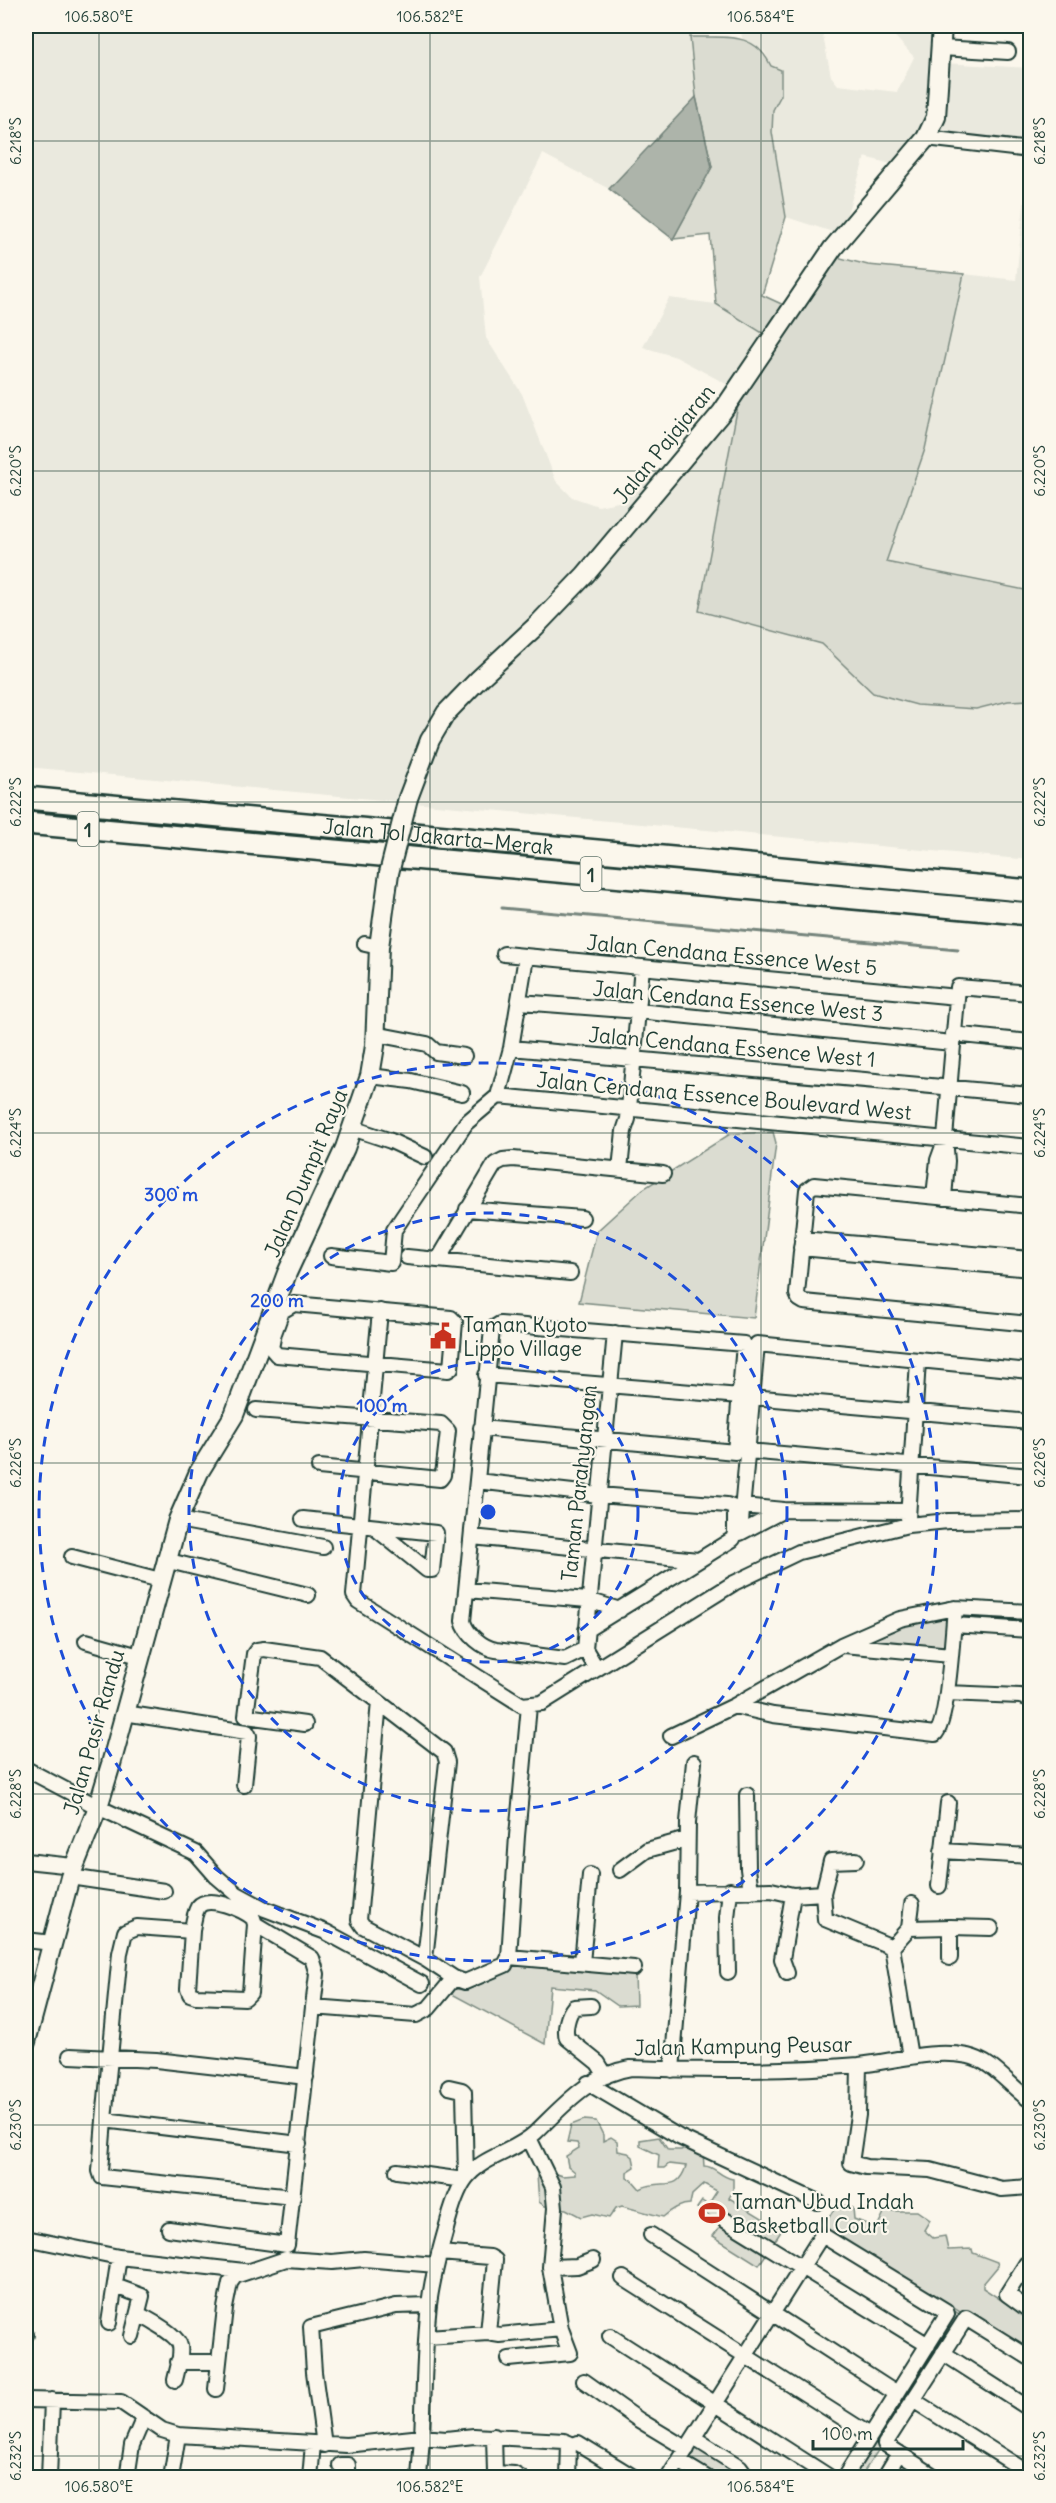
<svg xmlns="http://www.w3.org/2000/svg" width="1056" height="2503" font-family="Delius,sans-serif">
	<style>
		.built { fill: #eae9de }
		.green { fill: #dbdcd1; stroke: #7d8c82; stroke-width: 1.5 }
		.water { fill: #adb4aa; stroke: #74847b; stroke-width: 1.5 }
		.lines { fill: none; stroke-linecap: round; stroke-linejoin: round }
		.stream { stroke: #74847b; stroke-width: 3 }
		.minor-casing { stroke: #1f3d34; stroke-width: 18 }
		.major-casing { stroke: #1f3d34; stroke-width: 22 }
		.highway-casing { stroke: #1f3d34; stroke-width: 26 }
		.minor { stroke: #fbf7ec; stroke-width: 14 }
		.major { stroke: #fbf7ec; stroke-width: 18 }
		.highway { stroke: #fbf7ec; stroke-width: 21 }
		.major-bridge-casing { stroke: #1f3d34; stroke-width: 22; stroke-linecap: butt }
		.major-bridge { stroke: #fbf7ec; stroke-width: 18 }
		.ticks { fill: none; stroke: #1f3d34; stroke-width: 1.5; stroke-opacity: 0.45 }
		.ring { fill: none; stroke: #1d4ed8; stroke-width: 3; stroke-dasharray: 10 8 }
		.labels { text-anchor: middle; dominant-baseline: central; stroke-width: 4.5; stroke-linejoin: round; paint-order: stroke }
		.shield { fill: #fbf7ec; stroke: #61756b; stroke-width: 1.5 }
		.shield-label { font-size: 20px; font-weight: bold; fill: #1f3d34 }
		.street-label { font-size: 21px; fill: #1f3d34; stroke: #fbf7ec }
		.poi-label { font-size: 21px; fill: #1f3d34; stroke: #fbf7ec; text-anchor: start }
		.centre { fill: #1d4ed8; stroke: #fbf7ec; stroke-width: 3 }
		.ring-label { font-size: 18px; text-anchor: middle; font-weight: bold; fill: #1d4ed8; stroke: #fbf7ec; stroke-width: 4.5; stroke-linejoin: round; paint-order: stroke }
		.neatline { fill: none; stroke: #1f3d34; stroke-width: 2 }
		.ticks-label { font-size: 15px; text-anchor: middle; fill: #1f3d34 }
	</style>
	<rect width="100%" height="100%" fill="#fbf7ec"/>
	<filter id="ink" filterUnits="userSpaceOnUse"><feTurbulence type="fractalNoise" baseFrequency=".0167" numOctaves="2"/><feDisplacementMap in="SourceGraphic" scale="12" xChannelSelector="R" yChannelSelector="G"/><feConvolveMatrix kernelMatrix="1 2 1 2 8 2 1 2 1" color-interpolation-filters="sRGB"/></filter>
	<g filter="url(#ink)">
		<path class="built" d="M26 26H689L696 97 609 189 543 154 480 277 486 338 522 394 556 481 572 497 598 506 623 501 699 434 730 386 676 357 643 347 669 298 716 304 777 341 699 611 822 644 873 693 917 705 976 709 1008 701 1030 700V860L26 767Z
			M740 26H821L831 76 838 85 897 92 914 57 888 29 864 28V26H945L943 63 1030 68V591L886 563 925 449 964 274 1016 280 1030 149 970 146 920 129 891 164 865 157 847 214 836 233 786 217 772 132 773 110 781 95 765 52 742 38Z"/>
		<path class="green" d="M690 37C724 38 754 30 771 66L781 70V95L773 110 772 132 786 217 762 295 801 313 837 257 868 265 964 274 925 449 886 562 1030 591V700L1008 701 976 709 917 705 873 693 822 644 699 611 738 405 777 342 716 304 710 235 673 239 712 167 696 97Z
			M773 1132 776 1143 754 1318 579 1302 597 1231 643 1189 730 1134Z
			M948 1616 944 1649 859 1642 881 1630Z
			M514 1964 635 1973 636 2005 618 2006 595 1990 550 1986 545 2044 452 1994 455 1989 467 1990 512 1970Z
			M584 2120 596 2121 603 2135V2141L611 2137 617 2141 618 2151 628 2153 633 2157 635 2167 627 2172V2178L632 2180 640 2189C662 2177 677 2195 686 2166L669 2164 664 2168H658L659 2155 640 2146V2140L659 2137 668 2150H681L688 2146 703 2153 704 2166C716 2166 719 2177 733 2179V2191L729 2198 782 2230 759 2265 713 2236 722 2224 697 2208 702 2201 708 2205 717 2191 704 2184 692 2195 690 2204C680 2204 670 2211 663 2217L622 2206 616 2208 609 2218 592 2214 581 2217 566 2209 545 2206 539 2202 537 2175 548 2171 562 2176 575 2175V2172L568 2166 566 2156 579 2148 577 2143 567 2142 571 2125Z
			M847 2205 853 2208 854 2219 874 2227 878 2225 885 2211H917L930 2220 924 2230 933 2238 945 2236 948 2250 972 2249 973 2253 997 2262 998 2266 983 2284V2288L1030 2319V2354L824 2230 823 2227 834 2209Z
			M827 2234 966 2318 865 2470V2477H846L947 2314Z
			M694 2438 769 2477H707L679 2461Z"/>
		<path class="water" d="M696 97 712 167 673 239 609 189Z"/>
		<g class="lines">
			<path class="stream" d="M502 908 958 950"/>
			<g class="minor-casing">
				<path id="minor" d="M941 48 1008 52
					M926 138 1030 150
					M365 944 379 947
					M504 954 957 997
					M520 1002 638 1011 952 1043
					M375 1034 427 1044 436 1052 464 1056
					M953 1034 1030 1042
					M511 1048 1030 1095
					M370 1076 411 1081 462 1093
					M498 1096 1030 1147
					M352 1128 391 1141 425 1157
					M620 1169 624 1131 628 1119 642 967
					M934 1196 938 1160 942 1149
					M944 1198 947 1161 945 1138 958 987 1030 993
					M1030 1206 814 1185 807 1190 797 1294 799 1299 804 1302 1030 1324
					M467 1209 582 1218
					M802 1239 1030 1259
					M801 1248 1030 1269
					M331 1256 391 1263 394 1230 466 1123 498 1096 511 1048 526 957
					M407 1257 570 1273
					M438 1260 495 1164 503 1160 513 1159 663 1174
					M294 1304 451 1318 455 1322 451 1368 448 1370 277 1355 271 1348 274 1333 282 1311Z
					M380 1311 354 1595 358 1601 522 1705 542 1703 734 1583 799 1552 908 1525 948 1521 1030 1520
					M486 1375 740 1396
					M752 1397 1030 1422
					M256 1410 441 1424 448 1431 443 1475 440 1479 319 1467
					M481 1428 735 1452 744 1344 500 1324 492 1329 463 1621C466 1634 483 1648 496 1650L565 1659 585 1649
					M748 1451 1030 1476
					M477 1481 599 1495 727 1505 735 1508V1533L733 1539 586 1630
					M743 1506 784 1510 908 1511
					M784 1510 740 1533 757 1344 1030 1371
					M908 1518 918 1361
					M303 1519 436 1533 432 1570H427L375 1528
					M178 1520 323 1547
					M472 1537 698 1560
					M72 1557 160 1580
					M165 1560 308 1595
					M467 1590 588 1600 620 1610
					M954 1625 1030 1630
					M86 1641 139 1656
					M843 1645 951 1655
					M597 1669 585 1649 615 1333
					M947 1693 1020 1696 1030 1699
					M379 1702 359 1920 363 1926 425 1959 454 1978 465 1982 505 1965 509 1957 517 1836 529 1706
					M734 1706 773 1715 935 1734C948 1724 953 1628 955 1608
					M124 1713 247 1732 249 1736 244 1785
					M305 1724 246 1716 254 1654 257 1650 264 1649 320 1657 444 1752 447 1762 425 1959
					M671 1736 734 1706 841 1645 900 1619 955 1608 1030 1612
					M26 1769 98 1807 196 1853 216 1876 237 1894 265 1909 326 1932 422 1984
					M747 1795 748 1869 751 1891
					M942 1851 1030 1856
					M26 1861 73 1866
					M620 1870 647 1850 687 1839
					M70 1877 164 1891
					M939 1886 948 1803
					M687 1892 771 1890 793 1895 823 1893 831 1861 856 1860
					M823 1893 825 1919 892 1947
					M255 1924 312 1958 317 1974 313 2007
					M950 1927 991 1928
					M909 1928 912 1904
					M192 1931C193 1924 194 1914 198 1907 208 1894 243 1910 253 1918L255 1924 250 1993 245 1998 196 1996 190 1994 188 1989 192 1931 137 1927 125 1932 120 1953 104 2120 299 2144
					M26 1940 52 1943
					M509 1957 634 1968
					M582 1963 590 1875
					M728 1972 727 1918 730 1890
					M787 1973 782 1959 793 1895
					M591 2006 574 2007C568 2014 564 2029 567 2038L598 2063 606 2076
					M70 2056 156 2060 306 2077
					M910 2057 892 1947 909 1928 950 1927V1958
					M859 2065 858 2115 851 2163 866 2167 930 2170 1002 2189 1030 2187
					M672 2070 687 1892 688 1822 694 1762
					M588 2083 679 2137 818 2202
					M449 2087 462 2090 464 2092 466 2177
					M104 2120 100 2171 102 2177 293 2197
					M529 2138 553 2187 555 2208 550 2267 561 2329
					M397 2171 464 2180
					M725 2220 928 2345
					M169 2229 287 2245 313 2007 416 2015 429 2008 454 1978
					M651 2235 897 2394
					M26 2238 119 2257 244 2271
					M439 2253 490 2257 495 2260 488 2333
					M1030 2261 1026 2264 1007 2294 1030 2311
					M550 2267 577 2266 593 2260
					M623 2278 870 2435
					M115 2286 142 2296 132 2336
					M138 2314C148 2319 178 2335 180 2346 182 2356 177 2371 175 2380
					M109 2323 119 2257
					M26 2334V2335
					M610 2336 831 2478
					M427 2337 488 2333 500 2335 561 2329 570 2353 509 2359
					M943 2353 1030 2409
					M178 2362H219
					M584 2381 639 2420 687 2449
					M216 2389 225 2308 230 2283 235 2276 286 2259 332 2262 364 2259 436 2265
					M26 2400 121 2402 162 2430 178 2435 346 2445 422 2437C424 2393 424 2349 429 2305 432 2279 439 2254 446 2229 450 2213 456 2191 466 2178 483 2156 515 2152 535 2133 563 2106 590 2074 631 2068 706 2071 784 2071 859 2065 895 2061 932 2049 968 2056 993 2061 1010 2087 1030 2100
					M913 2400 1030 2474
					M494 2436 495 2473 514 2474 521 2478
					M694 2438 740 2467 748 2478
					M578 2443 635 2478
					M324 2445 314 2372 311 2327 396 2306 429 2305
					M679 2461 707 2478
					M340 2465H348V2478
					M49 2478 52 2400
					M127 2478 132 2445 144 2417
					M171 2478 178 2435
					M310 2478 313 2444
					M419 2478 422 2437 446 2439 474 2436 564 2441 569 2443 568 2478
					M668 2478 822 2235 946 2311 947 2314 844 2478
					M884 2478 899 2453
					M937 2478 885 2444 966 2318 1030 2358"/>
			</g>
			<g class="major-casing">
				<path id="major" d="M408 798 430 740 446 713 479 679 535 627 585 575 722 412 833 248 926 138 936 117 942 26
					M26 2042 70 1877 98 1807 111 1764 178 1520 199 1472 234 1415 287 1273 345 1148 370 1076 375 1046 379 947 389 873"/>
			</g>
			<g class="highway-casing">
				<g id="highway">
					<path id="s1" d="M26 798 1030 891"/>
					<path d="M26 823 1030 914"/>
				</g>
			</g>
			<use href="#minor" class="minor"/>
			<use href="#major" class="major"/>
			<use href="#highway" class="highway"/>
			<g class="major-bridge-casing">
				<path id="major-bridge" d="M389 873 408 798"/>
			</g>
			<use href="#major-bridge" class="major-bridge"/>
		</g>
	</g>
	<path class="ticks" d="M99 26V2478M430 26V2478M761 26V2478M26 141H1030M26 471H1030M26 802H1030M26 1133H1030M26 1463H1030M26 1794H1030M26 2125H1030M26 2456H1030"/>
	<g class="ring">
		<circle cx="488" cy="1512" r="150"/>
		<circle cx="488" cy="1512" r="299"/>
		<circle cx="488" cy="1512" r="449"/>
	</g>
	<defs>
		<g id="civic-bare" transform="scale(2.07)"><path d="M-.6-6.5H3V-4.5H.6V-3L4-1V1h2V6H-6V1h2V-1L-.6-3ZM-1.2 2.5V6h2.4V2.5Z" fill="#c8321e" stroke="#fbf7ec" stroke-width="2.5" paint-order="stroke"/></g>
		<g id="stadium-bare" transform="scale(2.07)"><path d="M0-5a6.5 5 0 1 0 0 10a6.5 5 0 1 0 0-10ZM-3.5-1.8h7v3.6h-7Z" fill="#c8321e" stroke="#fbf7ec" stroke-width="2.5" paint-order="stroke"/></g>
	</defs>
	<g fill-rule="evenodd">
		<use href="#civic-bare" x="443" y="1336"/>
		<use href="#stadium-bare" x="712" y="2213"/>
	</g>
	<g class="labels">
		<g class="shield">
			<rect x="77.5" y="812" width="21" height="34" rx="4.5"/>
			<rect x="580.5" y="857" width="21" height="34" rx="4.5"/>
		</g>
		<g class="shield-label">
			<text x="88" y="829">1</text>
			<text x="591" y="874">1</text>
		</g>
		<g class="street-label">
			<text transform="translate(664 444) rotate(-51)">Jalan Pajajaran</text>
			<text stroke="none"><textPath href="#s1" startOffset="414">Jalan Tol Jakarta–Merak</textPath></text>
			<text transform="translate(732 955) rotate(5)">Jalan Cendana Essence West 5</text>
			<text transform="translate(738 1001) rotate(5)">Jalan Cendana Essence West 3</text>
			<text transform="translate(732 1047) rotate(5)">Jalan Cendana Essence West 1</text>
			<text transform="translate(724 1096) rotate(5)">Jalan Cendana Essence Boulevard West</text>
			<text transform="translate(306 1173) rotate(-67)">Jalan Dumpit Raya</text>
			<text transform="translate(579 1483) rotate(-84)">Taman Parahyangan</text>
			<text transform="translate(94 1732) rotate(-74)">Jalan Pasir Randu</text>
			<text transform="translate(743 2046) rotate(-1)">Jalan Kampung Peusar</text>
		</g>
		<g class="poi-label">
			<text x="463" y="1324">Taman Kyoto<tspan x="463" dy="24">Lippo Village</tspan></text>
			<text x="732" y="2201">Taman Ubud Indah<tspan x="732" dy="24">Basketball Court</tspan></text>
		</g>
	</g>
	<circle cx="488" cy="1512" r="9" class="centre"/>
	<g class="ring-label">
		<text x="171" y="1201">300 m</text>
		<text x="277" y="1307">200 m</text>
		<text x="382" y="1412">100 m</text>
	</g>
	<rect width="1056" height="2503" fill="none" stroke="#fbf7ec" stroke-width="66"/>
	<path d="M813 2440v9h150v-9" fill="none" stroke="#1f3d34" stroke-width="3"/>
	<text x="822" y="2440" font-size="18" fill="#1f3d34" stroke="#fbf7ec" stroke-width="4.5" paint-order="stroke">100 m</text>
	<rect x="33" y="33" width="990" height="2437" class="neatline"/>
	<g class="ticks-label">
		<text x="99" y="22">106.580°E</text>
		<text x="430" y="22">106.582°E</text>
		<text x="761" y="22">106.584°E</text>
		<text transform="translate(16 141) rotate(-90)" y="5">6.218°S</text>
		<text transform="translate(1040 141) rotate(-90)" y="5">6.218°S</text>
		<text transform="translate(16 471) rotate(-90)" y="5">6.220°S</text>
		<text transform="translate(1040 471) rotate(-90)" y="5">6.220°S</text>
		<text transform="translate(16 802) rotate(-90)" y="5">6.222°S</text>
		<text transform="translate(1040 802) rotate(-90)" y="5">6.222°S</text>
		<text transform="translate(16 1133) rotate(-90)" y="5">6.224°S</text>
		<text transform="translate(1040 1133) rotate(-90)" y="5">6.224°S</text>
		<text transform="translate(16 1463) rotate(-90)" y="5">6.226°S</text>
		<text transform="translate(1040 1463) rotate(-90)" y="5">6.226°S</text>
		<text transform="translate(16 1794) rotate(-90)" y="5">6.228°S</text>
		<text transform="translate(1040 1794) rotate(-90)" y="5">6.228°S</text>
		<text transform="translate(16 2125) rotate(-90)" y="5">6.230°S</text>
		<text transform="translate(1040 2125) rotate(-90)" y="5">6.230°S</text>
		<text transform="translate(16 2456) rotate(-90)" y="5">6.232°S</text>
		<text transform="translate(1040 2456) rotate(-90)" y="5">6.232°S</text>
		<text x="99" y="2492">106.580°E</text>
		<text x="430" y="2492">106.582°E</text>
		<text x="761" y="2492">106.584°E</text>
	</g>
</svg>
